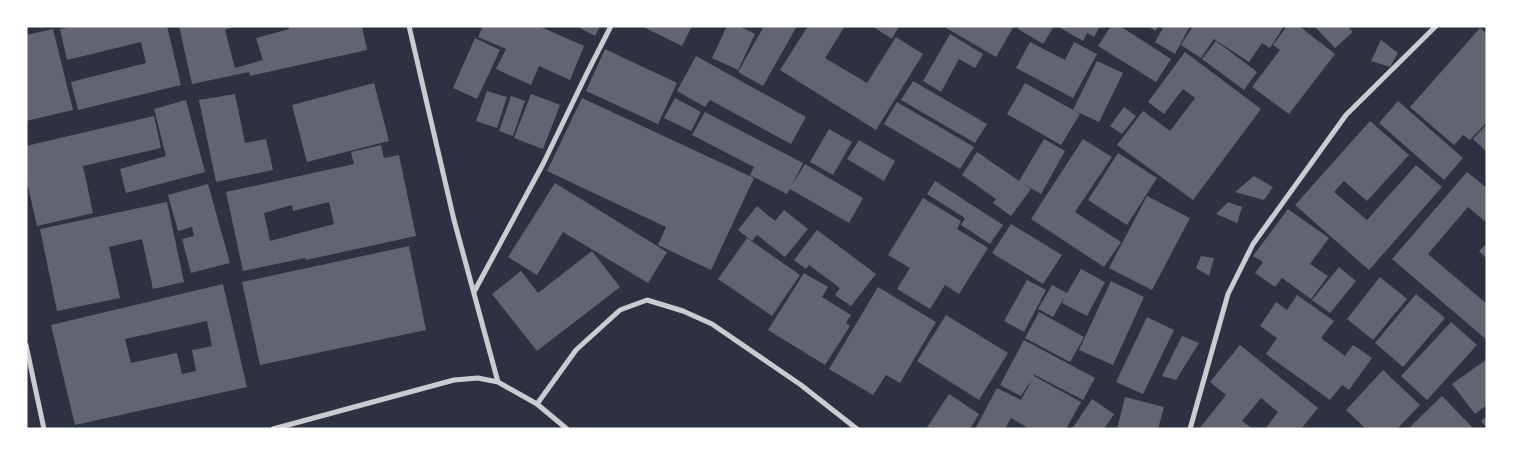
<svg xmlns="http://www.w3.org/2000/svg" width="1513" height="455" font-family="Ubuntu,sans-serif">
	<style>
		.building { fill: #626471; fill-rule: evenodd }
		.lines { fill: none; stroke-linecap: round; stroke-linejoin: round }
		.minor { stroke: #caccd0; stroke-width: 5 }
	</style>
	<rect width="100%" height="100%" fill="#2d3142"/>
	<path class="building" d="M73 26H167L181 85 78 110 71 82 146 63 141 42 67 60 60 29Z
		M179 26H235L225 30 235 68 263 60 256 38 289 29 288 26H362L367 50 250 76 249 72 192 84Z
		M483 26H539L584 46 570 80 539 66 531 85 496 69 506 49 478 37Z
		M576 26H600L595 36Z
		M641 26H692L682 46Z
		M727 26H739L755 34 738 70 712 58Z
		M764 26H797L763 86 738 72Z
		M808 26H845L825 58 867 83 896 37 923 54 876 130 780 70Z
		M872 26H899L892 39Z
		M943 26H1014L996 57Z
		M1020 26H1054L1043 44 1018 29Z
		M1057 26H1100L1094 37 1087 33 1083 41Z
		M1111 26H1120L1171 59 1156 82 1098 46Z
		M1148 26H1158L1156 31Z
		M1164 26H1190L1175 54 1155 42Z
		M1193 26H1284L1270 48 1262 43 1249 62 1214 39 1201 58 1181 45Z
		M1287 26H1299L1335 54 1289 114 1252 87 1280 50 1273 45Z
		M1314 26H1347L1353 32 1335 48Z
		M1480 28 1487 34V122L1470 140 1463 135 1454 145 1410 107Z
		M53 29 73 110 26 121V35Z
		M950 34 983 54 975 68 959 59 941 92 923 81Z
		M475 38 500 50 477 99 453 88Z
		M1381 40 1398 53 1390 67 1371 61Z
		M1216 41 1257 72 1244 90 1202 59Z
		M1030 42 1065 60 1074 42 1097 54 1073 98 1016 68Z
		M605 49 677 83 658 124 586 91Z
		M1185 52 1261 109 1193 200 1117 145 1143 111 1170 131 1195 98 1183 89 1164 114 1148 102Z
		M696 56 806 117 791 144 710 100 705 107 677 91Z
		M1097 61 1123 73 1099 122 1073 110Z
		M913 81 987 124 975 143 901 100Z
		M374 83 389 141 307 162 292 105Z
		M1025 83 1080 114 1061 145 1007 114Z
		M487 91 507 97 497 128 476 121Z
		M235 94 245 143 266 139 273 170 216 182 199 100Z
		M531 94 560 105 543 149 514 138Z
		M511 96 525 101 513 136 499 131Z
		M582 98 754 178 711 270 658 245 666 227 547 171Z
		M675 98 701 112 691 131 664 118Z
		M186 100 205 172 126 193 120 169 166 156 154 109Z
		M1398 101 1463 158 1444 180 1379 123Z
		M897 102 974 147 960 169 884 124Z
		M1124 107 1136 116 1122 134 1110 126Z
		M705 112 803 163 792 185 805 164 863 198 849 223 790 189 787 194 750 175 754 167 692 135Z
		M154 116 161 148 83 166 93 213 37 226 26 177V146Z
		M1370 121 1409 155 1367 201 1344 181 1334 192 1367 220 1416 165 1442 187 1369 270 1295 205Z
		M1487 124V152L1473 139Z
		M829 129 852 142 833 175 810 162Z
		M1044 139 1065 151 1041 194 1022 183 1031 189 1011 216 993 203 996 199 962 175 977 152 1019 181Z
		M1083 139 1112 157 1075 212 1121 242 1104 267 1031 219Z
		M859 140 895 161 884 181 847 159Z
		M381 145 384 158 399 155 416 236 306 260 305 258 243 271 226 192 354 164 351 152ZM329 202 334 224 270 241 264 213 292 205 293 211Z
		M1118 153 1157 178 1127 225 1088 200Z
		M1467 172 1487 188V223L1468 207 1428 254 1487 304V340L1392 259Z
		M1254 176 1273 187 1264 200 1235 192Z
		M935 181 1003 225 990 244 961 225 965 218 927 194Z
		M555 183 667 252 648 283 563 232 537 275 508 257Z
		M208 184 230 263 191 273 182 239 194 236 192 227 178 231 168 195Z
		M1147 196 1190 218 1152 290 1109 268Z
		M923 198 961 221 957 229 988 248 959 294 945 285 930 309 897 289 910 268 888 255Z
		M167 202 184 282 153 289 142 239 109 247 120 298 57 311 40 229Z
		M1228 202 1242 207 1237 223 1216 214Z
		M757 206 775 221 784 210 808 229 785 257 757 235 752 241 738 230Z
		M1288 209 1329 238 1310 264 1328 276 1311 299 1282 278 1275 287 1255 273 1263 262 1253 256Z
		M1011 224 1062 255 1043 284 992 253Z
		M817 230 876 274 851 306 835 295 840 288 809 265 806 269 794 260Z
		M747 238 800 275 772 316 718 279Z
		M1487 243V259L1479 251Z
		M409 246 426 330 260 365 242 282Z
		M592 251 620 287 537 351 492 294 521 271 538 293Z
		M1201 256 1214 258 1209 276 1196 268Z
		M1339 267 1356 281 1330 313 1312 300Z
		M1081 269 1105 282 1087 316 1062 303 1065 296 1053 317 1038 309 1052 285 1067 293Z
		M804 273 828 287 822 297 851 315 846 323 850 326 825 365 768 330Z
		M1380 277 1407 299 1373 340 1347 319Z
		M1027 280 1046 290 1024 332 1004 321Z
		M1111 281 1144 297 1113 365 1079 350Z
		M223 284 247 387 75 425 51 325ZM207 321 212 346 192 350 196 371 182 374 177 353 131 363 125 339Z
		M878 287 936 322 900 383 886 375 873 395 829 369Z
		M1416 294 1445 318 1403 367 1375 343Z
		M1297 295 1334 321 1321 338 1345 356 1353 345 1372 358 1349 390 1342 385 1330 400 1266 354 1277 338 1260 326 1276 302 1287 310Z
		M1039 312 1084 337 1070 362 1025 338Z
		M946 315 1008 353 979 400 917 361Z
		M1147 317 1174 330 1143 394 1116 382Z
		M1451 322 1477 345 1427 400 1401 376Z
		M1182 336 1199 343 1176 380 1162 376Z
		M1024 340 1095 378 1083 400 1033 374 1034 376 1081 402 1066 429H1030L1011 418 1005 429H975L997 388 1021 400 1033 378 1021 396 1000 385Z
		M1240 345 1318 408 1301 429H1265L1278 412 1261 398 1242 421 1253 429H1199L1226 395 1210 382Z
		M1487 359V405L1475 414 1452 384Z
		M1383 370 1420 405 1397 429H1366L1346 410Z
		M949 394 979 414 970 429H926Z
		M1442 396 1474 429H1408Z
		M1125 397 1164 407 1158 429H1117Z
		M1092 399 1114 414 1104 429H1072Z
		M1487 416V428L1481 421Z"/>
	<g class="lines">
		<path class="minor" d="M409 26 454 220 498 382 537 404 567 429
			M474 292 543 164 587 73 611 26
			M26 345 44 429
			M537 404 576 350 620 310 647 300 683 311 712 324 801 385 857 429
			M273 429 454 380 478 378 498 382
			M1190 429 1228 294 1253 244 1346 115 1436 26"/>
	</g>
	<rect width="1513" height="455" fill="none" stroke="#ffffff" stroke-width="55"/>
</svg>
